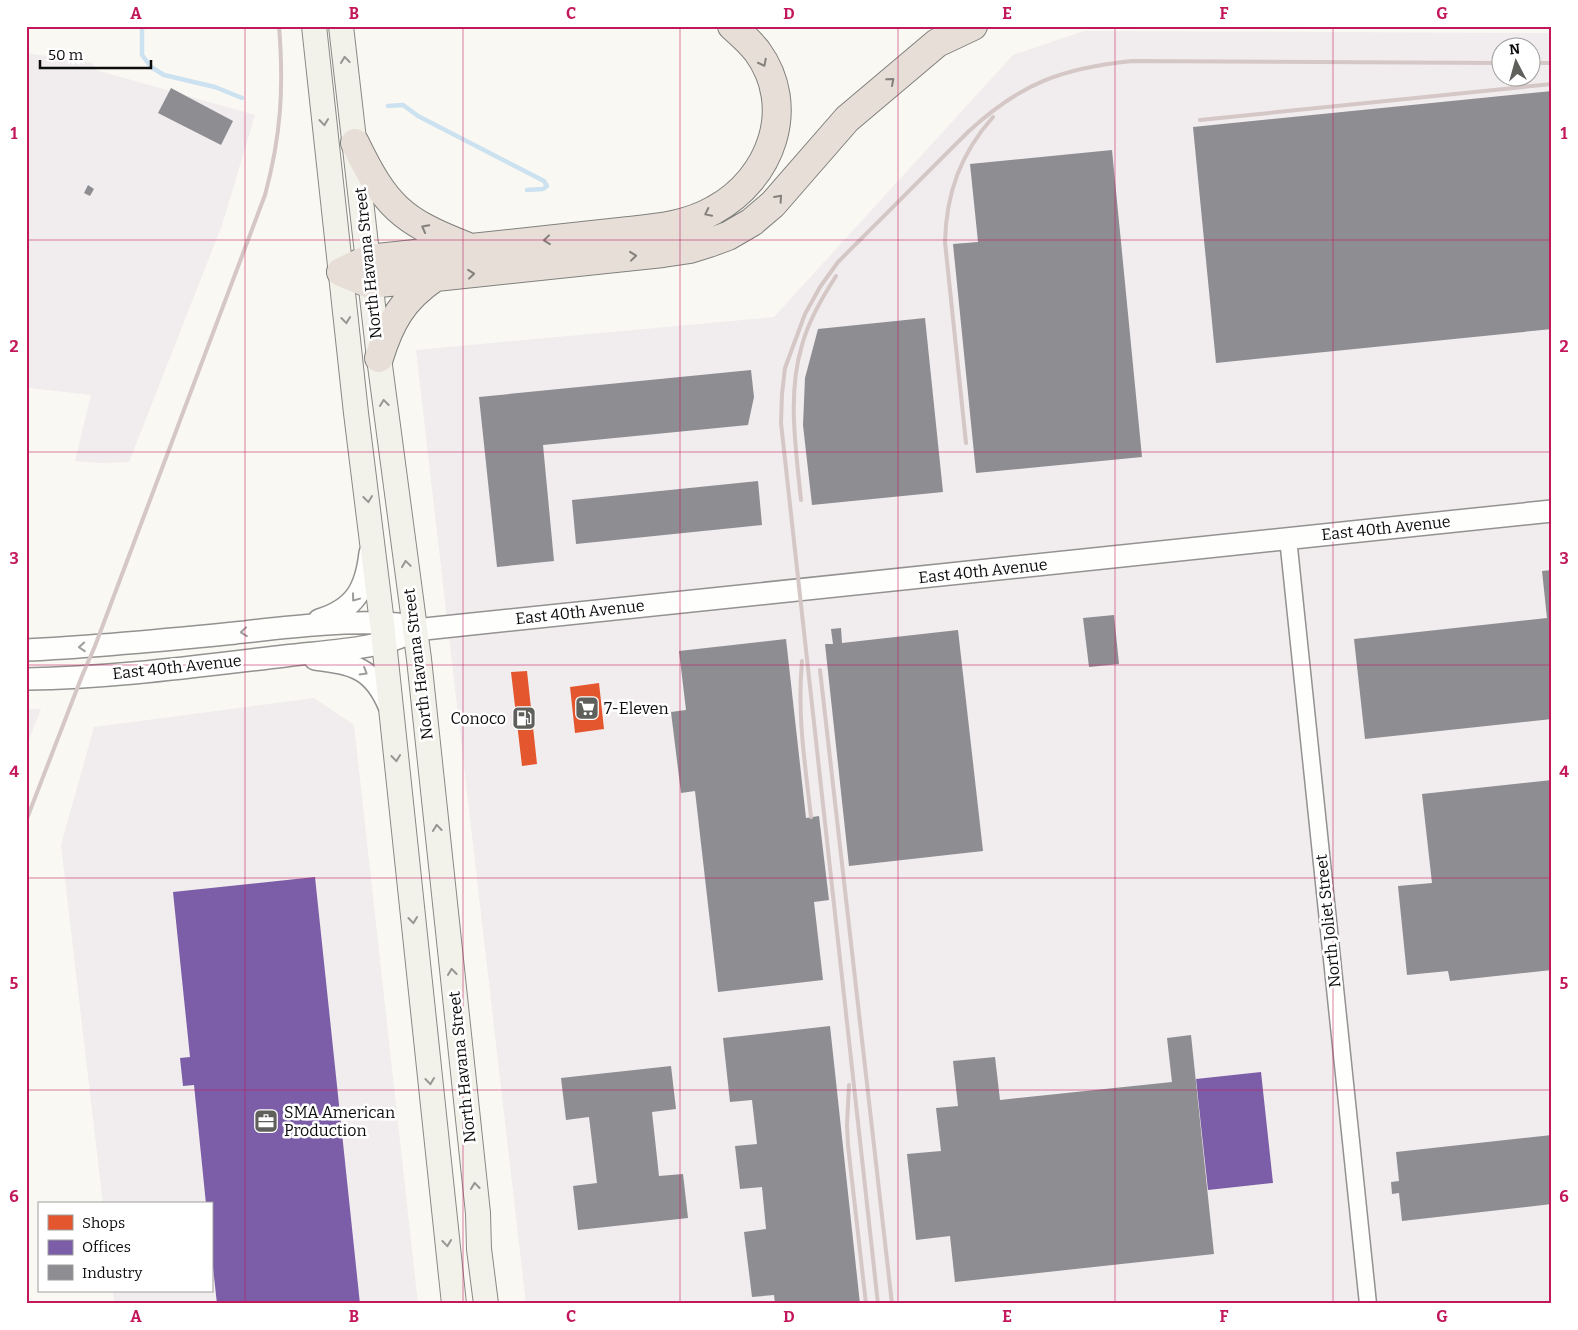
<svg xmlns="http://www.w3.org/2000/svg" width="1578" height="1330" font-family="Bitter,serif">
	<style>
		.industrial { fill: #f1ecee; fill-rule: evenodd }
		.shops { fill: #e4572e }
		.offices { fill: #7b5ea7 }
		.industry { fill: #8d8d92 }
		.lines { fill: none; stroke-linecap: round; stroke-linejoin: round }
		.stream { stroke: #cce2f0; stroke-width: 4.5 }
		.minor-casing { stroke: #939290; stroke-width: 19 }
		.tertiary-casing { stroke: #939290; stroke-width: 24 }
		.secondary-casing { stroke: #8a8986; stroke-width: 26 }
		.motorway-casing { stroke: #80807d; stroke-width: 30 }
		.minor { stroke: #fefefd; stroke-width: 16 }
		.tertiary { stroke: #fefefd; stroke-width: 21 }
		.secondary { stroke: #f3f2ea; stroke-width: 24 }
		.motorway { stroke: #e6ded7; stroke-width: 28 }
		.rail { stroke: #d5c7c6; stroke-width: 4 }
		.oneway { stroke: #979691 }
		.oneway2 { stroke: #84807c }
		.oneway3 { stroke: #9d9d9d }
		.grid { fill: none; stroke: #c2185b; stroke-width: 1; stroke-opacity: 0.55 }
		.labels { text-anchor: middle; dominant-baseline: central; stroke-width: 5; stroke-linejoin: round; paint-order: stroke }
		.street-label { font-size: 16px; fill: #0c0c0c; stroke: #fff }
		.poi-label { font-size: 16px; fill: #0c0c0c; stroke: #fff; text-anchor: start }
		.neatline { fill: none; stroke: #c2185b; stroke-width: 2 }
		.grid-label { font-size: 16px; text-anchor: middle; font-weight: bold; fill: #c2185b }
	</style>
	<rect width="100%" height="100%" fill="#faf8f2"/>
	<path class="industrial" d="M1084 31 1552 33V1304H526L416 350 774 317 1013 55ZM1500 48H1530V78H1500Z
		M26 53 92 63 96 70 255 115 222 225 129 462 101 463 75 461 91 395 30 388 26 383Z
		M314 698 354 725 418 1304H114L113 1291H211V1204H103L61 845 94 727Z
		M26 709H41L26 747Z"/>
	<path class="shops" d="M527 671 537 764 522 766 511 672Z
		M599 683 604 729 575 733 570 687Z"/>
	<path class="offices" d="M315 877 360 1304H217L211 1249V1204H206L194 1085 183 1086 180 1058 190 1057 173 892Z
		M1261 1072 1273 1183 1208 1190 1196 1079Z"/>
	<path class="industry" d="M171 88 233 121 221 145 158 113Z
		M1552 91V329L1216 363 1193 127Z
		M1112 150 1142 457 976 473 953 244 978 242 970 164Z
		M88 185 94 189 90 196 84 193Z
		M925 318 943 492 812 505 803 425 805 378 818 329Z
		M751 370 754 397 748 425 543 445 554 561 497 567 479 397Z
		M758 481 762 525 576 544 572 500Z
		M1552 570V719L1365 739 1354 639 1547 618 1542 571Z
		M1114 615 1119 664 1089 667 1083 618Z
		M841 628 842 643 958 630 983 851 849 866 825 644H833L831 629Z
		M786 639 806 818 819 816 829 900 814 902 823 980 718 992 695 791 681 793 671 712 686 710 679 651Z
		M1552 780V970L1450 981 1448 971 1407 975 1398 886 1432 883 1422 794Z
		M830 1026 860 1304H775L774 1295 752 1297 744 1232 766 1229 762 1187 740 1189 735 1146 757 1144 752 1100 730 1102 723 1038Z
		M1191 1035 1214 1254 955 1282 950 1236 916 1240 907 1154 941 1151 936 1108 958 1106 953 1061 995 1057 1000 1100 1172 1082 1167 1038Z
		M671 1066 676 1109 652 1112 659 1176 683 1174 688 1218 578 1230 573 1186 597 1183 589 1117 566 1120 561 1078Z
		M1552 1135V1204L1402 1221 1399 1193 1392 1194 1391 1182 1399 1181 1396 1152Z"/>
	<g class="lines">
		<path class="stream" d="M142 26V55L151 67 164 75 215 87 242 98
			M388 106 403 105 418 116 544 181 547 186 543 189 527 190"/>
		<g class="minor-casing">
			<path id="minor" d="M1288 538 1368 1304"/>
		</g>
		<g class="tertiary-casing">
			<path id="tertiary" d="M319 620C355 609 366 589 370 553
				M26 650C96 647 165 640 235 633 289 627 344 620 398 624
				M315 659C354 664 373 668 389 706
				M26 679C113 678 199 666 285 656 324 651 382 650 415 630L1552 511"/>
		</g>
		<g class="secondary-casing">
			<path id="secondary" d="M314 26 356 413 382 623 454 1304
				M341 26 379 358 419 659 478 1213 479 1249 486 1304"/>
		</g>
		<g class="motorway-casing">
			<path id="motorway" d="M355 143C385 205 401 221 466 246
				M341 272 370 284 663 253 690 249 709 243 728 236 752 222 773 204 847 119 937 43 973 26
				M341 272 368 259 629 231C658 228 688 225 714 210 771 179 798 107 757 51 750 42 741 34 732 26
				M379 358C390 322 403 299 434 278"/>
		</g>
		<use href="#minor" class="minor"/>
		<use href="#tertiary" class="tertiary"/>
		<use href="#secondary" class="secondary"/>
		<use href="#motorway" class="motorway"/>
		<path class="rail" d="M1530 63H1552
			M1200 120 1552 84
			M966 443 945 242C946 193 961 153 993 117
			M801 500C796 449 787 395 802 345 809 320 822 298 836 276
			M802 661C797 715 805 763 811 817
			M820 670 892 1304
			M26 821 82 676 95 646 265 195C281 136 284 88 279 26
			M849 1085 847 1125 848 1145 866 1304
			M878 1304 781 423 782 394 785 368 805 314 820 287 838 262 969 131C1021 83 1063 68 1132 61L1500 63"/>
	</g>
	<defs><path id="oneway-chevron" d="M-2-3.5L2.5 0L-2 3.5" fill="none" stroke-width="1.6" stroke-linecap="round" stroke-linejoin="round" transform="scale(1.25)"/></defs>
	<g class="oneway">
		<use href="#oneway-chevron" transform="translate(345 60) rotate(-96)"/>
		<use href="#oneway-chevron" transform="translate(324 122) rotate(84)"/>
		<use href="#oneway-chevron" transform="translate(346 320) rotate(84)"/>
		<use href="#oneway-chevron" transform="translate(384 403) rotate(-97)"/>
		<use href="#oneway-chevron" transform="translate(368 499) rotate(83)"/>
		<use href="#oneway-chevron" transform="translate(406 564) rotate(-98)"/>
		<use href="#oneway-chevron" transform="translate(396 758) rotate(84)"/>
		<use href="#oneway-chevron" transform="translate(437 828) rotate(-96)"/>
		<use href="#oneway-chevron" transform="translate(413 920) rotate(84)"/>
		<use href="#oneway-chevron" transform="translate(452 972) rotate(-96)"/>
		<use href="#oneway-chevron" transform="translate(430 1081) rotate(84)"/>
		<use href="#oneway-chevron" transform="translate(475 1186) rotate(-96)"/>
		<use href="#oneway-chevron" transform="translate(447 1243) rotate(84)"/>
	</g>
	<g class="oneway2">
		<use href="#oneway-chevron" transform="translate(763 63) rotate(63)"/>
		<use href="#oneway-chevron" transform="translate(891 81) rotate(-41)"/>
		<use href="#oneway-chevron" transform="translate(779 198) rotate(-48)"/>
		<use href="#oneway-chevron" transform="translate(708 213) rotate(154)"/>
		<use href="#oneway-chevron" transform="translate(425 228) rotate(-152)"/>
		<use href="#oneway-chevron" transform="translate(547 240) rotate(174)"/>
		<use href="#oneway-chevron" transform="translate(633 256) rotate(-6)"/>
		<use href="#oneway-chevron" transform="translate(471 274) rotate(-6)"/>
	</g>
	<g class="oneway3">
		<use href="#oneway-chevron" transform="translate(355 598) rotate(127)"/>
		<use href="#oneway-chevron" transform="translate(244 632) rotate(174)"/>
		<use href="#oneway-chevron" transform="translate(82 647) rotate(176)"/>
		<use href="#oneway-chevron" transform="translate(364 672) rotate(31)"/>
	</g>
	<path class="grid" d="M245 26V1304M463 26V1304M680 26V1304M898 26V1304M1115 26V1304M1333 26V1304M26 240H1552M26 452H1552M26 665H1552M26 878H1552M26 1090H1552"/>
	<defs>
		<g id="supermarket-square" transform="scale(1.25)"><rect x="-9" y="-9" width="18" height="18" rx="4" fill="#5f5f5c" stroke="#fff"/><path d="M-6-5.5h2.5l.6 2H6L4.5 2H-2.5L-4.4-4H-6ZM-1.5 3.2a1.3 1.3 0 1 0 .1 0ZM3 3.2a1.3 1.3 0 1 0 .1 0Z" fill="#fff"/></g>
		<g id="fuel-square" transform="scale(1.25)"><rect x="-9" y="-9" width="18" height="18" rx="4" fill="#5f5f5c" stroke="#fff"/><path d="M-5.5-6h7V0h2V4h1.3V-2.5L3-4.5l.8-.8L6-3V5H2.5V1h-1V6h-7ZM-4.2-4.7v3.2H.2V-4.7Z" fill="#fff"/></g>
		<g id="office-square" transform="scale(1.25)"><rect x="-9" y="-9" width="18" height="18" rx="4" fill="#5f5f5c" stroke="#fff"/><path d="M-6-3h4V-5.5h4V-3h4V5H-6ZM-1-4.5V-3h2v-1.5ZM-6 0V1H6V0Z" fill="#fff"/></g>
	</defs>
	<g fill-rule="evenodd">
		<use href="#supermarket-square" x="587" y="708"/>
		<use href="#fuel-square" x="524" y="718"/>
		<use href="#office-square" x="266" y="1121"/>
	</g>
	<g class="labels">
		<g class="street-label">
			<text transform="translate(368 263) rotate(-96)">North Havana Street</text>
			<text transform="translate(1386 528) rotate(-6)">East 40th Avenue</text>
			<text transform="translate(983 571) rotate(-6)">East 40th Avenue</text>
			<text transform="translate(580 612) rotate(-6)">East 40th Avenue</text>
			<text transform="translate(418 664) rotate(-97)">North Havana Street</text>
			<text transform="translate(177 667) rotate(-6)">East 40th Avenue</text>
			<text transform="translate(1328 921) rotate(-96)">North Joliet Street</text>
			<text transform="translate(462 1067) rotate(-96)">North Havana Street</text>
		</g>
		<g class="poi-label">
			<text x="604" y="708">7-Eleven</text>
			<text x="506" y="718" text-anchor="end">Conoco</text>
			<text x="284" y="1112">SMA American<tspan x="284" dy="18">Production</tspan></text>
		</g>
	</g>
	<rect width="1578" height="1330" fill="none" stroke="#ffffff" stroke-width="55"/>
	<rect x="38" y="1202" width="175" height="90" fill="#ffffff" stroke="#9e9e9e"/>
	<rect x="48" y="1215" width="25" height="15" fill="#e4572e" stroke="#9e9e9e"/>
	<text x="82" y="1228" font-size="15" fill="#0c0c0c">Shops</text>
	<rect x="48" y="1240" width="25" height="15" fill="#7b5ea7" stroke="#9e9e9e"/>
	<text x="82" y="1252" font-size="15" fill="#0c0c0c">Offices</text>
	<rect x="48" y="1265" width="25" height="15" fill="#8d8d92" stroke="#9e9e9e"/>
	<text x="82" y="1278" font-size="15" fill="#0c0c0c">Industry</text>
	<g transform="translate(1516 62) rotate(354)"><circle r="24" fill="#ffffff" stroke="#9e9e9e"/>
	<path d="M0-4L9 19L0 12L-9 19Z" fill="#5f5f5c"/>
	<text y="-8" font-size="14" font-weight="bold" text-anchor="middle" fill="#0c0c0c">N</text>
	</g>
	<path d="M40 60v8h111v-8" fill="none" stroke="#0c0c0c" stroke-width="2.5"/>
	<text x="48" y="60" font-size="15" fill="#0c0c0c" stroke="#ffffff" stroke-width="4" paint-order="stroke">50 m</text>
	<rect x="28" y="28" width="1522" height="1274" class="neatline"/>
	<g class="grid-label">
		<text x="136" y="19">A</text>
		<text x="354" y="19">B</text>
		<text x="571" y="19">C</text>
		<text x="789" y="19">D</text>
		<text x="1007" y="19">E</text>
		<text x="1224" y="19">F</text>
		<text x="1442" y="19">G</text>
		<text x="14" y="139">1</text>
		<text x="1564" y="139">1</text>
		<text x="14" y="352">2</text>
		<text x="1564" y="352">2</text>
		<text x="14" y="564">3</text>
		<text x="1564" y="564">3</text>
		<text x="14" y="777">4</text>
		<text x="1564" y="777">4</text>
		<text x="14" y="989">5</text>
		<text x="1564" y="989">5</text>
		<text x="14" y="1202">6</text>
		<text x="1564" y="1202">6</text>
		<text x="136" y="1322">A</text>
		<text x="354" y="1322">B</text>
		<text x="571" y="1322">C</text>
		<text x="789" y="1322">D</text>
		<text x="1007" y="1322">E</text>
		<text x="1224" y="1322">F</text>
		<text x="1442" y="1322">G</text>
	</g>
</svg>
